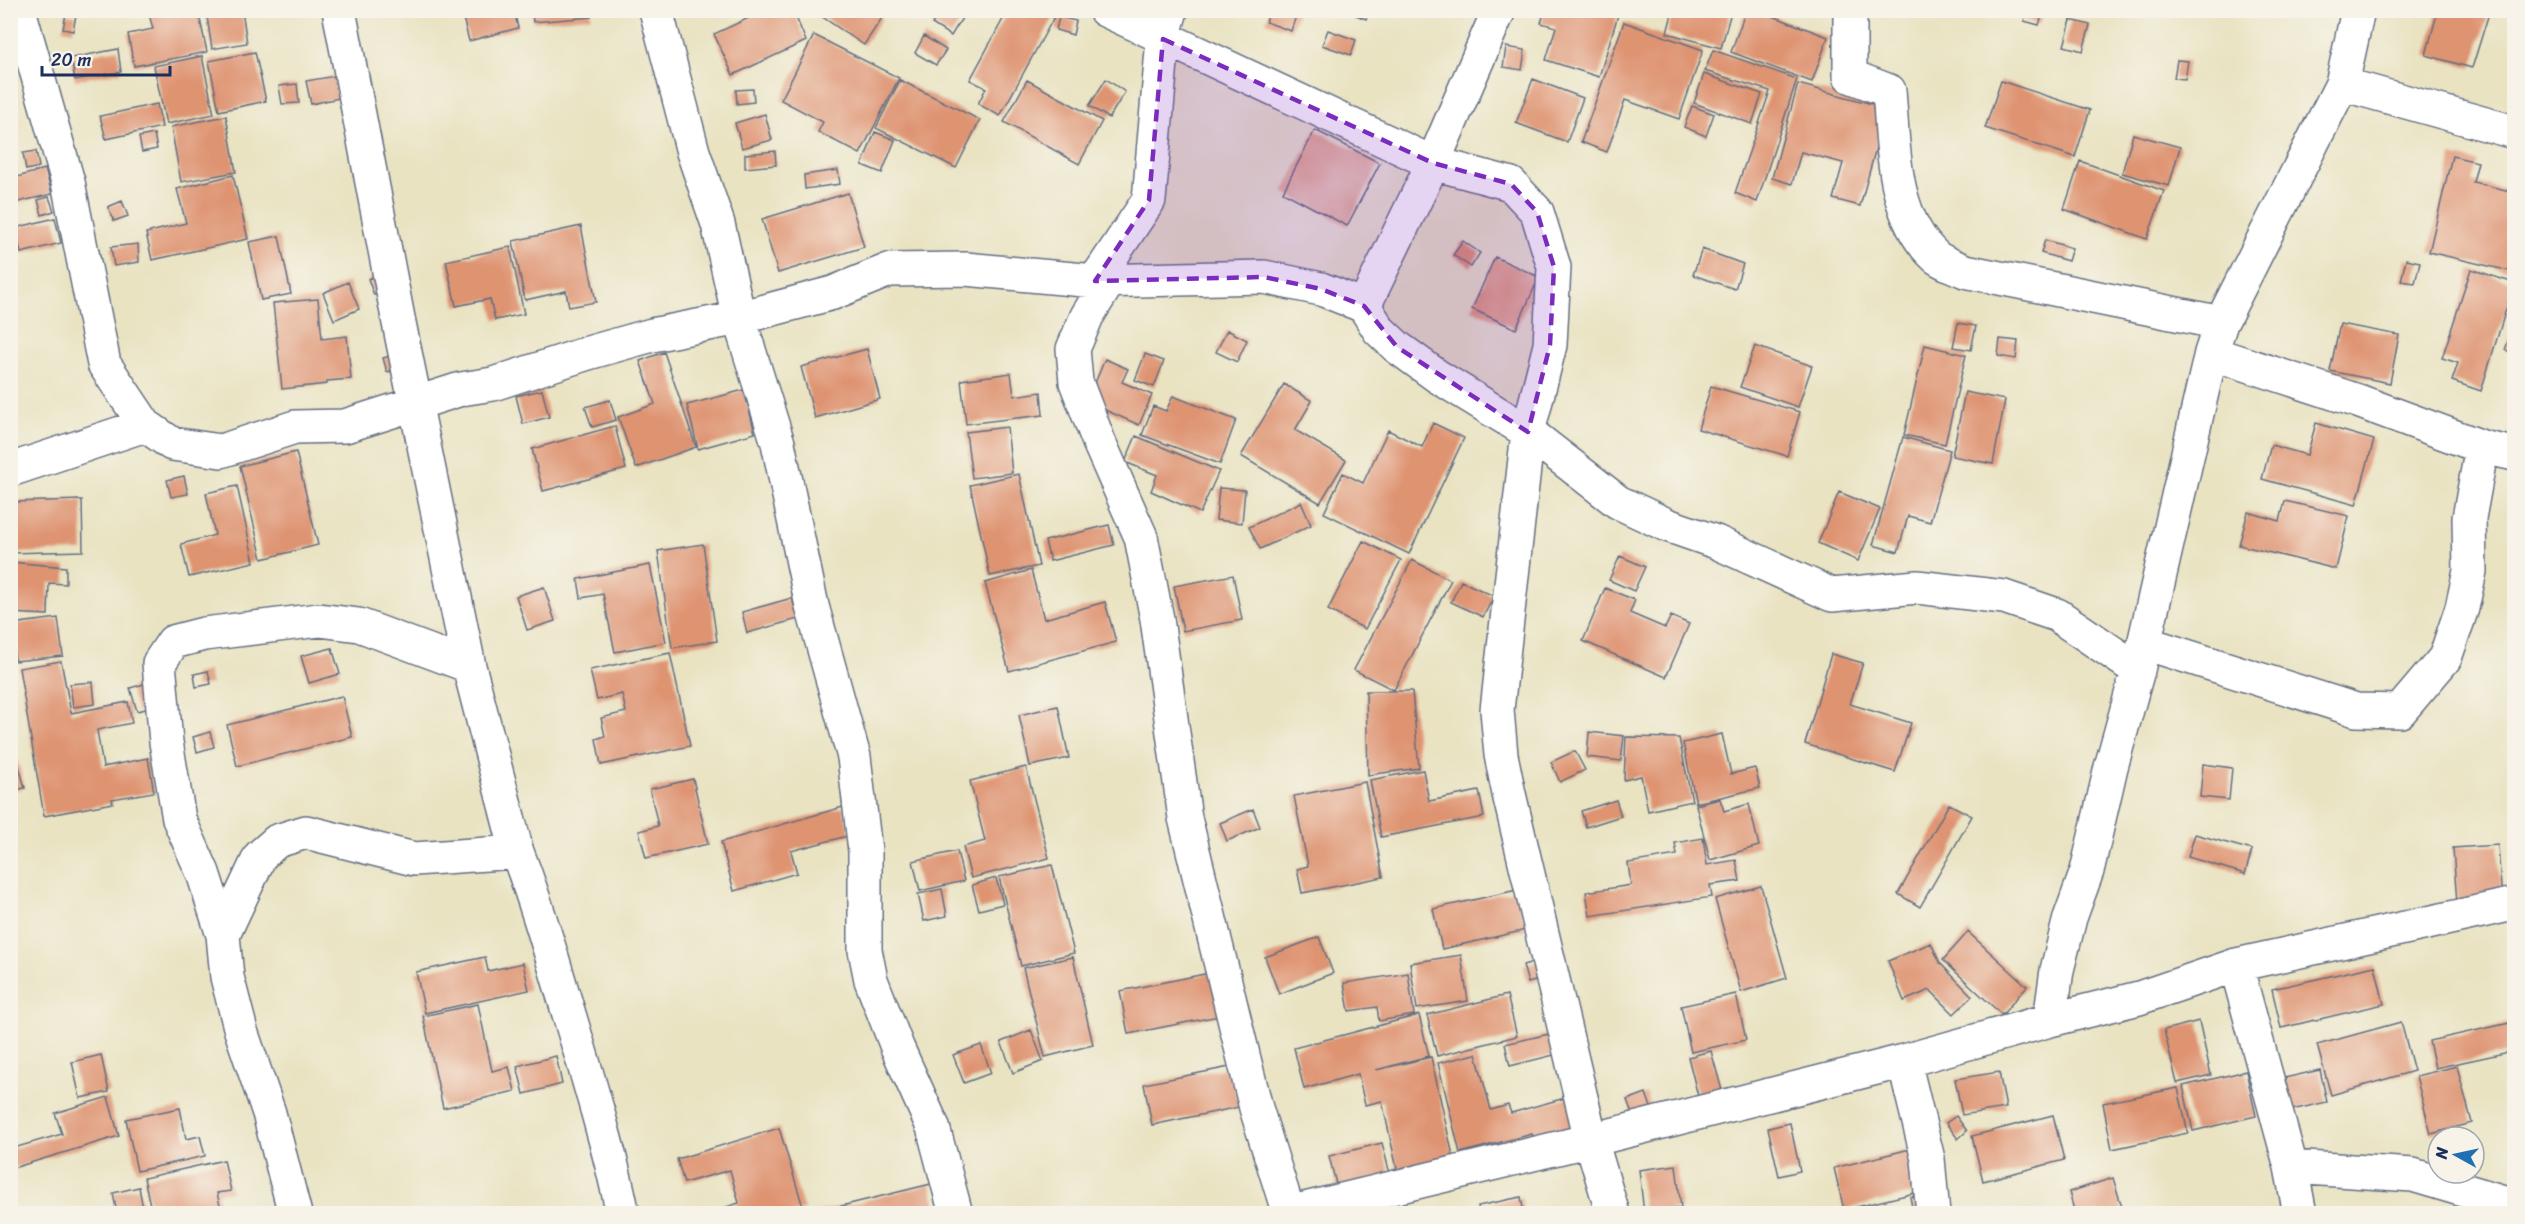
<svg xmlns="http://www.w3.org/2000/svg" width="2525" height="1224" font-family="Sriracha,sans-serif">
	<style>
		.building { fill: #de9371 }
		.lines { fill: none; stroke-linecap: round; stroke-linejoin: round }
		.street-casing { stroke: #636e81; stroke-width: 36 }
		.street { stroke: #fff; stroke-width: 33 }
		.marked { fill: #7b2cbf; fill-opacity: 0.2; stroke: #7b2cbf; stroke-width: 4.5; stroke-dasharray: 12 8; stroke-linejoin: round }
	</style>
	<rect width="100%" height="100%" fill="#f7f3e8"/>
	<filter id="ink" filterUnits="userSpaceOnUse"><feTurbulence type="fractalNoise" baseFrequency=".0167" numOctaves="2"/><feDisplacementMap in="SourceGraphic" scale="12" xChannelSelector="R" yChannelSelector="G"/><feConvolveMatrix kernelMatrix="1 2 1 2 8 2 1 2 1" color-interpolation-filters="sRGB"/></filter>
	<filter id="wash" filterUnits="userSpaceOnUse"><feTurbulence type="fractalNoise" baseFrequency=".008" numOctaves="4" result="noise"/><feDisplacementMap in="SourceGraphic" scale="24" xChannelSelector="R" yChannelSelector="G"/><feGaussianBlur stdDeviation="1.35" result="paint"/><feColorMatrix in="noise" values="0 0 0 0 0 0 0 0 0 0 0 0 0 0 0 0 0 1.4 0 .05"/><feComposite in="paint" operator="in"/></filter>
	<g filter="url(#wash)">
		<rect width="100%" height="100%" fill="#e9e3c2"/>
		<g id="blocks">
			<path class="building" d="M148 10H198L207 52 134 66 128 34 153 29Z
				M206 10H242L247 43 212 49Z
				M461 10H514L518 28 469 41Z
				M532 10H591V17L533 22Z
				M766 10H793L806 41 733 75 714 34Z
				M825 10H872L882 18 864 45 821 16Z
				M941 10H967L951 36 932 24Z
				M1008 10H1043L1054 17 1000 116 978 104 986 88 970 80Z
				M1270 10H1298L1291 31 1266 22Z
				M1343 10H1370L1366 19Z
				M1545 10H1605L1618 15 1599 77 1546 60 1556 27 1541 23Z
				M1673 10 1731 12 1721 48 1667 33Z
				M1746 10H1757L1828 37 1812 82 1731 52Z
				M2027 10 2043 12 2039 25 2024 21Z
				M2438 10H2490L2472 68 2426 55Z
				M66 14 76 15 73 31 63 29Z
				M1059 17 1076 21 1073 35 1056 30Z
				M2071 20 2090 25 2083 51 2064 46Z
				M1624 22 1703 50 1679 119 1625 100 1607 152 1581 142Z
				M1328 30 1356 40 1351 55 1322 45Z
				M814 35 899 78 860 154 818 132 823 122 781 100Z
				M924 36 946 50 936 65 915 53Z
				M1506 47 1525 50 1522 70 1503 67Z
				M118 49 121 72 75 80 71 58Z
				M1713 50 1797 79 1757 202 1735 193 1770 91 1705 71Z
				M255 52 266 101 219 111 209 61Z
				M202 56 214 114 166 124 154 66Z
				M2177 60 2188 61 2185 79 2174 78Z
				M1704 74 1762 94 1752 124 1694 103Z
				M335 76 339 98 311 104 306 81Z
				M1106 79 1125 92 1109 118 1089 106Z
				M1533 79 1583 98 1567 142 1516 123Z
				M900 80 980 120 956 168 876 128Z
				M1027 80 1102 121 1079 164 1004 122Z
				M2001 81 2090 110 2075 157 1985 128Z
				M297 84 299 103 282 104 279 86Z
				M1798 84 1887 108 1860 206 1833 199 1843 163 1801 152 1792 184 1772 178Z
				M753 89 754 102 737 104 736 90Z
				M157 104 162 127 106 139 100 116Z
				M1692 106 1714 114 1706 136 1684 127Z
				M765 114 772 140 742 148 735 123Z
				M226 116 236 172 181 182 171 127Z
				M1315 130 1380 163 1347 226 1283 192Z
				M875 132 895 140 882 173 862 165Z
				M154 134 157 149 142 152 139 137Z
				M2133 134 2180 147 2169 186 2122 173Z
				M36 151 39 167 26 170 23 153Z
				M775 151 776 165 745 168V154Z
				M2452 156 2478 162 2473 182 2514 192V272L2429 252Z
				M2080 161 2164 191 2147 239 2064 209Z
				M45 169 52 194 10 204V179Z
				M838 170 840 184 805 189 804 175Z
				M233 175 248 239 152 260 146 233 186 223 177 189Z
				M848 193 864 247 778 273 762 219Z
				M49 197 54 211 42 215 38 200Z
				M122 201 128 216 114 221 108 207Z
				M55 218 61 243 21 253 15 228Z
				M10 224 17 251 10 253Z
				M581 226 596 302 569 307 566 291 525 300 513 241Z
				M279 236 291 294 261 300 249 242Z
				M2045 240 2072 248 2068 261 2041 253Z
				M1463 241 1480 253 1471 267 1453 255Z
				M138 244 139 262 114 266 111 247Z
				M510 247 524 314 495 320 490 299 456 306 446 261Z
				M1702 249 1743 264 1735 289 1693 275Z
				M1495 257 1539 277 1516 329 1472 309Z
				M2406 259 2420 262 2415 283 2401 281Z
				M2471 269 2514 283 2481 391 2452 381 2458 363 2442 358Z
				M381 274 387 290 374 295 368 279Z
				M348 282 359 309 334 320 323 293Z
				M318 299 322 339 347 336 351 379 327 381V384L282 389 273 303Z
				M1958 323 1976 326 1971 350 1953 347Z
				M2340 324 2399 335 2390 383 2330 371Z
				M2514 324V353L2505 350Z
				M1227 330 1247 340 1237 362 1216 352Z
				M2000 339 2018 341 2016 359 1998 356Z
				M1925 345 1966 355 1945 444 1904 435Z
				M1755 346 1812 366 1798 407 1740 387Z
				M867 349 880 399 815 418 801 367Z
				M664 352 696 447 636 468 618 417 655 404 640 361Z
				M398 354 402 368 387 372 383 358Z
				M1145 354 1164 361 1154 387 1135 380Z
				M1105 359 1128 369 1122 382 1152 395 1139 425 1087 402Z
				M1011 373 1014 396 1041 392 1043 415 966 424 961 380Z
				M1284 384 1312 401 1295 430 1346 460 1320 503 1241 456Z
				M1711 386 1800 412 1787 456 1698 429Z
				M542 390 549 417 523 424 516 396Z
				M744 390 755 433 698 449 687 405Z
				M1965 392 2005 400 1993 464 1952 456Z
				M1173 396 1236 420 1220 464 1142 435 1153 406 1166 411Z
				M610 400 616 420 592 427 585 407Z
				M1433 423 1464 438 1409 554 1324 513 1343 473 1363 483 1388 430 1422 447Z
				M2316 423 2374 440 2356 505 2262 479 2271 445 2307 455Z
				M615 426 626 469 543 491 532 449Z
				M1007 427 1012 473 972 478 966 432Z
				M1136 436 1219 471 1200 513 1151 491 1157 475 1125 462Z
				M1903 437 1950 450 1930 522 1908 516 1898 552 1873 545Z
				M296 452 318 545 262 559 240 466Z
				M1019 474 1039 566 990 576 970 485Z
				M184 476 188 494 171 497 167 480Z
				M237 486 254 562 189 577 181 544 215 535 206 493Z
				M1219 488 1245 490 1242 523 1216 520Z
				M1839 492 1880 509 1858 561 1818 543Z
				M82 500 83 551 10 553V502Z
				M2285 501 2349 516 2336 569 2239 545 2248 512 2280 521Z
				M1301 502 1311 525 1260 549 1249 527Z
				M1109 525 1114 545 1050 561 1045 541Z
				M1363 541 1401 560 1365 629 1328 610Z
				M703 544 717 641 672 648 658 551Z
				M1620 556 1645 567 1634 591 1609 580Z
				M1412 560 1451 580 1394 690 1354 670Z
				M10 562 66 567V584L49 583 48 615 10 613Z
				M650 565 666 642 615 652 603 594 581 598 578 579Z
				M1031 570 1044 619 1105 602 1116 642 1009 671 985 583Z
				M1233 575 1242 620 1183 631 1174 586Z
				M1461 581 1494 596 1483 617 1451 602Z
				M544 587 555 621 527 630 516 596Z
				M1605 588 1635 600 1630 613 1665 628 1671 616 1689 624 1666 677 1583 641Z
				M792 598 798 619 747 633 742 612Z
				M58 618 63 656 15 661 11 624Z
				M332 648 340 674 309 683 301 656Z
				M670 653 690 746 601 765 596 739 605 736 601 718 626 712 622 694 597 700 590 670Z
				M1831 654 1863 663 1850 704 1911 723 1895 772 1805 744Z
				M61 661 71 713 128 702 132 723 97 730 103 767 148 758 154 792 112 799 113 803 44 816 19 668Z
				M208 671 211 684 196 687 194 674Z
				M93 682 95 704 73 707 70 684Z
				M144 684 150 708 137 711 130 688Z
				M1366 691H1412L1419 768 1368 775Z
				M342 696 352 737 237 766 227 725Z
				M1058 706 1069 758 1030 766 1019 715Z
				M210 732 214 747 197 752 193 737Z
				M1589 732 1624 736 1621 761 1587 757Z
				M10 733 25 788 10 791Z
				M1722 734 1731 774 1755 768 1760 788 1696 803 1683 743Z
				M1626 737 1679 738 1692 801 1648 811 1641 776 1624 780Z
				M1575 751 1585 770 1560 782 1551 762Z
				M2203 764 2232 768 2229 800 2200 797Z
				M1026 767 1049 858 971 878 963 847 985 841 970 781Z
				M1423 770 1429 801 1479 791 1484 817 1381 837 1370 780Z
				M693 779 708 844 646 858 639 831 658 826 650 789Z
				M1365 782 1383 877 1302 893 1297 869 1308 866 1294 796Z
				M1720 799 1724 811 1749 804 1759 846 1710 860 1696 805Z
				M1616 800 1621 816 1586 827 1581 811Z
				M1949 804 1972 816 1920 907 1898 894Z
				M843 807 851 835 791 851 797 873 734 891 721 842Z
				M1253 809 1260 827 1227 841 1220 823Z
				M2195 834 2252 850 2245 874 2188 857Z
				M1703 838 1707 865 1736 860 1740 881 1710 885 1712 897 1590 916 1586 892 1631 885 1628 863 1677 855 1675 843Z
				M2498 845 2502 901 2457 904 2453 848Z
				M957 851 964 881 920 891 913 861Z
				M1052 865 1074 953 1021 966 999 877Z
				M996 878 1003 904 979 910 972 885Z
				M1761 886 1787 978 1741 992 1715 899Z
				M942 889 947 916 924 921 918 894Z
				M1517 890 1526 930 1442 949 1433 909Z
				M1968 932 2027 986 2002 1015 1943 960Z
				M1319 937 1333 973 1279 994 1265 957Z
				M1931 943 1940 963 1972 996 1954 1014 1930 990 1904 1001 1888 961Z
				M1461 955 1468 1001 1417 1009 1410 963Z
				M485 957 488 971 523 963 529 990 425 1013 416 972Z
				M1073 957 1093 1045 1045 1057 1023 968Z
				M1543 959 1549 977 1528 983 1523 965Z
				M2375 966 2384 1004 2281 1028 2272 989Z
				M1215 972 1224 1015 1128 1034 1120 991Z
				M1408 973 1414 1015 1379 1021 1377 1007 1349 1011 1344 983Z
				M1736 994 1746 1040 1691 1052 1681 1006Z
				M1507 995 1517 1036 1437 1056 1427 1015Z
				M478 1004 492 1071 509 1067 515 1091 443 1108 423 1016Z
				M1419 1015 1429 1056 1376 1070 1431 1057 1453 1156 1397 1169 1382 1101 1365 1105 1358 1074 1304 1089 1294 1048Z
				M2199 1021 2211 1075 2177 1083 2164 1030Z
				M2401 1022 2414 1071 2331 1095 2317 1045Z
				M2514 1022V1051L2435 1068 2429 1041Z
				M1031 1030 1043 1061 1013 1073 1001 1042Z
				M1549 1034 1554 1055 1510 1066 1505 1044Z
				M981 1045 991 1073 964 1083 953 1055Z
				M1711 1051 1723 1094 1699 1100 1688 1057Z
				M1476 1054 1491 1110 1508 1105 1511 1113 1576 1095 1587 1133 1536 1146 1532 1134 1460 1153 1438 1063Z
				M101 1055 109 1092 80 1098 72 1062Z
				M556 1056 562 1084 524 1094 517 1066Z
				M2457 1066 2472 1123 2431 1134 2416 1076Z
				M1230 1067 1239 1107 1152 1125 1144 1084Z
				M2320 1070 2327 1102 2287 1111 2280 1079Z
				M2246 1071 2256 1116 2193 1131 2183 1086Z
				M1999 1072 2006 1108 1962 1115 1955 1079Z
				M2178 1088 2188 1133 2112 1149 2103 1103Z
				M1646 1093 1652 1110 1633 1116 1627 1100Z
				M108 1097 119 1136 10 1169V1149L62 1134 55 1113Z
				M180 1108 186 1139 200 1136 205 1156 137 1171 126 1119Z
				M2053 1115 2064 1160 1983 1181 1972 1136Z
				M1956 1116 1967 1131 1958 1139 1946 1123Z
				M1790 1123 1800 1171 1779 1176 1768 1128Z
				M779 1128 804 1210 791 1214H725L723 1208 739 1203 730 1170 684 1183 677 1159Z
				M1382 1143 1390 1174 1337 1188 1329 1156Z
				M1914 1148 1923 1191 1844 1210 1834 1168Z
				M224 1160 231 1191 217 1193 222 1214H152L144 1178Z
				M1676 1165 1681 1208 1644 1213 1639 1170Z
				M2113 1178 2124 1214H2075L2069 1192Z
				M931 1184 938 1214H814L813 1213Z
				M139 1187 144 1214H117L113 1193Z
				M1926 1194 1929 1209 1913 1212 1910 1197Z
				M1521 1197 1524 1214H1479L1478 1206Z"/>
		</g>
	</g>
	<g filter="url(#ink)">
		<use href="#blocks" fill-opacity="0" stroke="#636e81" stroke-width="1.5"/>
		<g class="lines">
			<g class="street-casing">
				<path id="street" d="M19 10 68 182 104 364 145 425 172 444 221 451 295 427 345 426 461 389 493 384 588 353 652 335 739 318 833 293 889 270 965 269 1095 281 1264 277 1321 289 1364 306 1379 330 1397 347 1437 376 1528 432 1618 502 1667 525 1716 542 1832 595 1917 587 2004 597 2057 615 2138 670
					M339 10 398 318 469 666 517 852C536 900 550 951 565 1001 586 1071 608 1142 623 1214
					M656 10 693 152 718 224 739 318 778 443 812 606 854 757 865 851V950L871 980 897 1047 933 1127 956 1214
					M1105 10 1433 163 1511 184 1537 212 1554 267 1550 345 1528 432 1497 710 1501 755 1509 794 1591 1140 1613 1214
					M1171 10 1163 39 1149 200 1095 281 1107 284 1087 316 1073 349 1076 382 1099 442 1141 537 1157 619 1185 818 1256 1108 1289 1214
					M1850 10V76L1889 91C1894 146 1891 216 1936 257 1944 263 1956 267 1965 271L2221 323
					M2342 84 2514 132
					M1364 306 1433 163 1499 10
					M2211 353 2358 401 2482 447 2514 454
					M10 470 145 425
					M2145 643 2356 710 2400 711 2445 658 2462 608 2470 571 2469 518 2482 447
					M223 935 203 873 179 819 166 742 159 663 173 642 204 634 319 620 359 625 469 666
					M2236 965 2291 1167 2413 1175 2514 1205
					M2050 1020 2057 970 2070 918 2087 871 2111 767 2138 670 2211 353 2221 323 2342 84 2358 10
					M1904 1061 1928 1159 1933 1214
					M2291 1167 2300 1214
					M295 1214 269 1113 241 1031 227 977 223 935 260 856 277 841 306 832 414 859 517 852
					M1284 1214 1591 1140 1904 1061 2050 1020 2139 998 2236 965 2514 904"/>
			</g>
			<use href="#street" class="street"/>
		</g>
	</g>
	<path class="marked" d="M1163 39 1433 163 1511 184 1537 212 1554 267 1550 345 1528 432 1397 347 1364 306 1321 289 1264 277 1095 281 1149 200Z"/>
	<rect width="2525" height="1224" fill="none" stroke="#f7f3e8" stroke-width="36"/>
	<g transform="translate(2456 1155) rotate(278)"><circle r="28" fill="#f7f3e8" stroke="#9fa5b1" stroke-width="1.5"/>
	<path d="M0-4.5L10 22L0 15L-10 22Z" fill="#1f6fb2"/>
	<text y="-9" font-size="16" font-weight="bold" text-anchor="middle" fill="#1b2f5e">N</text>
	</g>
	<path d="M42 66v9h128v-9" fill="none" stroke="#1b2f5e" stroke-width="3"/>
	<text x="51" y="66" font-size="18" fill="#1b2f5e" stroke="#f7f3e8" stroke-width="4.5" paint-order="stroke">20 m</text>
</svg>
